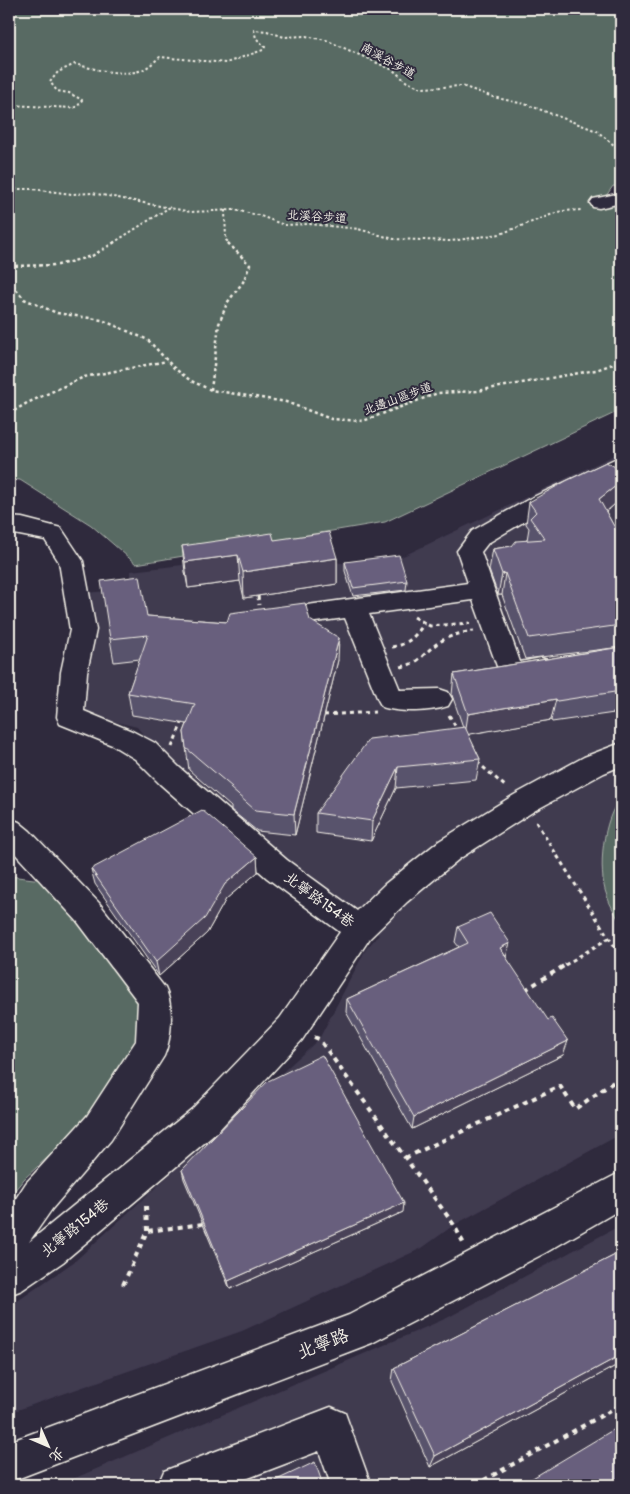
<svg xmlns="http://www.w3.org/2000/svg" width="630" height="1494" font-family="Pangolin,'LXGW WenKai TC',sans-serif">
	<style>
		.built { fill: #403a50 }
		.green { fill: #586a63; stroke: #a6aea6 }
		.lines { fill: none; stroke-linecap: round; stroke-linejoin: round }
		.minor-casing { stroke: #f4f1e8; stroke-width: 3 }
		.major-casing { stroke: #f4f1e8; stroke-width: 3 }
		.path-far3 { stroke: #f4f1e8; stroke-width: 2; stroke-dasharray: 2.5 2.5; stroke-linecap: butt }
		.path-far2 { stroke: #f4f1e8; stroke-width: 2.5; stroke-dasharray: 3 3; stroke-linecap: butt }
		.path-far1 { stroke: #f4f1e8; stroke-width: 3; stroke-dasharray: 4 4; stroke-linecap: butt }
		.path { stroke: #f4f1e8; stroke-width: 4; stroke-dasharray: 5 5; stroke-linecap: butt }
		.minor { fill: #2f2a3d; fill-rule: evenodd }
		.major { fill: #2f2a3d; fill-rule: evenodd }
		.wall { fill: #59526c; stroke: #f4f1e8 }
		.shaded-wall { fill: #494258; stroke: #f4f1e8 }
		.building { fill: #685f7d; stroke: #f4f1e8 }
		.labels { text-anchor: middle; dominant-baseline: central; stroke-width: 4; stroke-linejoin: round; paint-order: stroke }
		.far-street-label { font-size: 12px; fill: #f4f1e8; stroke: #2f2a3d }
		.street-label { font-size: 15px; fill: #f4f1e8; stroke: #2f2a3d }
		.near-street-label { font-size: 18px; fill: #f4f1e8; stroke: #2f2a3d }
	</style>
	<rect width="100%" height="100%" fill="#2f2a3d"/>
	<filter id="ink" filterUnits="userSpaceOnUse"><feTurbulence type="fractalNoise" baseFrequency=".02" numOctaves="2"/><feDisplacementMap in="SourceGraphic" scale="10" xChannelSelector="R" yChannelSelector="G"/><feConvolveMatrix kernelMatrix="1 2 1 2 8 2 1 2 1" color-interpolation-filters="sRGB"/></filter>
	<g filter="url(#ink)">
		<path class="built" d="M621 452V1134L454 1225 422 1248 242 1331 9 1413V1307L75 1261 319 1039 366 949 379 935 270 854 153 747 137 727 75 712 85 593 131 589V571L278 554 348 564 399 558Z
			M621 1225V1485H59L447 1318Z"/>
		<path class="green" d="M9 9H621V187L613 186 606 196 621 216V410L385 522 136 564 91 525 20 480 9 479Z
			M621 798V924C616 915 610 905 607 896 597 871 603 817 621 798Z
			M9 876 42 880 137 992 143 1045 116 1095 25 1178 9 1197Z"/>
		<g class="lines">
			<g class="minor-casing">
				<path id="minor" d="M621 193V203L599 208 593 207 590 203 593 199Z
					M621 456V472L545 509 488 543 481 552 520 662 541 658 550 661 554 668 550 675 511 683 502 680 473 600 369 614 400 690 439 689 448 692 452 699 448 706C430 712 400 713 382 707L378 700 345 618 271 628 262 625 258 619 262 613 271 610 468 583 457 551 472 531 529 499Z
					M9 517 22 518 61 528 83 561 96 630 87 672 84 711 132 731 155 743 180 768 287 860 357 911 385 884 439 841 514 795 584 757 621 743V766L604 773 534 811 459 859 407 902 370 938 302 1040 216 1133 63 1262 22 1290 9 1295V1209L26 1183 87 1116 136 1041 138 1002 77 921 9 847V818L19 822 30 831 99 903 165 988C174 1006 172 1037 164 1056L111 1140 52 1209 29 1242 192 1109 280 1018 340 932 267 878 160 784 135 759 112 745 60 724 57 717 61 672 70 630 59 562 45 540 9 533Z
					M331 1407 345 1413 371 1485H331L319 1451 230 1485H158L164 1471Z"/>
			</g>
			<g class="major-casing">
				<path id="major" d="M621 1172V1209L545 1253 372 1343 9 1482V1442L349 1315Z"/>
			</g>
			<path class="path-far3" d="M9 105 73 108 78 106 82 100 69 93 57 91 50 82 58 72 75 64C93 69 127 78 144 69 150 66 155 61 160 57L226 63 263 50 265 47 256 38 254 30 267 31 284 37 306 36 326 40 393 70 407 82 422 88 462 86 493 97 528 105 597 131 621 151
				M9 189H32L72 194 92 193 191 212 234 210 258 215 284 225 309 224 358 229 394 239 451 241 500 234 561 211 583 210
				M225 210 226 240 229 243
				M113 243 170 207"/>
			<path class="path-far2" d="M9 266 58 265 92 256 115 242
				M9 280 24 299 57 313 102 320 148 340 174 368 191 381 211 390 286 402 331 419 363 421 438 393 477 391 596 370 621 361
				M211 390 219 324 227 303 243 282 250 265 227 242
				M9 414 27 403 84 377 167 361"/>
			<path class="path-far1" d="M258 596 259 605
				M414 617 430 626 470 623
				M392 647C408 645 415 636 424 624
				M401 667C419 663 420 657 434 646 443 638 461 632 474 631
				M324 715 375 712
				M449 715 458 731
				M172 747 183 720
				M477 762 506 787
				M536 822 621 957
				M565 965 609 938"/>
			<path class="path" d="M525 990 567 964
				M314 1037 319 1039 454 1225 464 1244
				M405 1158 560 1086 575 1109 615 1081 621 1080
				M146 1206 147 1231
				M123 1285 147 1231 203 1224
				M475 1485 621 1405"/>
			<use href="#minor" class="minor"/>
			<use href="#major" class="major"/>
		</g>
		<path class="wall" d="M621 470V499L606 512 621 539V647L525 659 502 595H498L489 570 493 549 512 546 527 540 529 528 526 524 529 502Z
			M274 540 337 558V584L244 598 240 581 188 588 185 572 182 546Z
			M345 562 407 581 406 590 353 596 345 571Z
			M147 616 227 622 310 620 338 660 295 835 257 831 231 810V807L189 770 184 732 187 724 132 715 128 693 140 659 114 662 110 639Z
			M621 647V712L552 722 551 720 468 734 480 759 476 780 396 788 371 841 316 833V813L463 727 452 695 454 674Z
			M257 857 258 872 226 899 207 933 159 976 95 884 91 869Z
			M458 927 506 957 563 1055 412 1129 346 1012 347 999 459 947 455 942Z
			M182 1170 403 1212 230 1289 184 1179Z
			M621 1252V1363L430 1467 392 1381 394 1368Z"/>
		<path class="shaded-wall" d="M621 482V499L595 521 599 499Z
			M238 555 240 581 188 588 185 562Z
			M621 557V578L619 558Z
			M337 558V584L244 598 243 572Z
			M505 573 502 595H498L502 574Z
			M339 638 338 660 295 835 294 814Z
			M556 699 551 720 465 735 468 714Z
			M398 767 396 788 371 841 372 821Z
			M257 857 258 872 226 899 207 933 159 976 156 962 225 884Z
			M510 943 506 957 500 948Z
			M568 1041 563 1055 412 1129 414 1117Z
			M404 1203 403 1212 230 1289 228 1281Z
			M621 1355V1363L430 1467 435 1456Z"/>
		<path class="building" d="M606 462 621 470V482L599 499 621 539V557L619 558 621 575V625L529 638 505 573 502 574 493 549 512 546 516 541 545 539 530 518 536 512 529 502 566 481Z
			M329 532 337 558 243 572 238 555 185 562 182 546 272 533 274 540Z
			M399 555 407 581 353 588 345 562Z
			M140 576 147 616 227 622 230 613 305 603 310 620 339 638 294 814 255 810 230 788 232 787 186 748 184 732 195 704 128 693 148 635 110 639 101 581Z
			M621 647V691L557 701 556 699 468 714 454 674Z
			M465 727 480 759 398 767 372 821 316 813 369 739Z
			M202 810 257 857 225 884 205 918 156 962 91 869Z
			M490 913 510 943 500 948 548 1020 552 1018 568 1041 414 1117 347 999 468 943 458 927Z
			M322 1055 404 1203 228 1281 182 1170 268 1081Z
			M621 1252V1355L435 1456 394 1368Z
			M621 1425V1485H521Z
			M315 1462 323 1485H266Z"/>
	</g>
	<g class="labels">
		<g class="far-street-label">
			<text transform="translate(388 61) rotate(29)">南溪谷步道</text>
			<text transform="translate(317 217) rotate(4)">北溪谷步道</text>
			<text transform="translate(398 399) rotate(-20)">北邊山區步道</text>
		</g>
		<g class="street-label">
			<text transform="translate(319 900) rotate(36)">北寧路154巷</text>
			<text transform="translate(75 1228) rotate(-39)">北寧路154巷</text>
		</g>
		<g class="near-street-label">
			<text transform="translate(323 1344) rotate(-21)">北寧路</text>
		</g>
	</g>
	<rect width="630" height="1494" fill="none" stroke="#2f2a3d" stroke-width="30"/>
	<rect x="15" y="15" width="600" height="1464" fill="none" stroke="#f4f1e8" stroke-width="2" filter="url(#ink)"/>
	<g transform="translate(48 1446) rotate(135)" stroke="#2f2a3d" stroke-width="4" paint-order="stroke">
	<path d="M0-4L9 19L0 12L-9 19Z" fill="#f4f1e8"/>
	<text y="-8" font-size="14" font-weight="bold" text-anchor="middle" fill="#f4f1e8">北</text>
	</g>
</svg>
